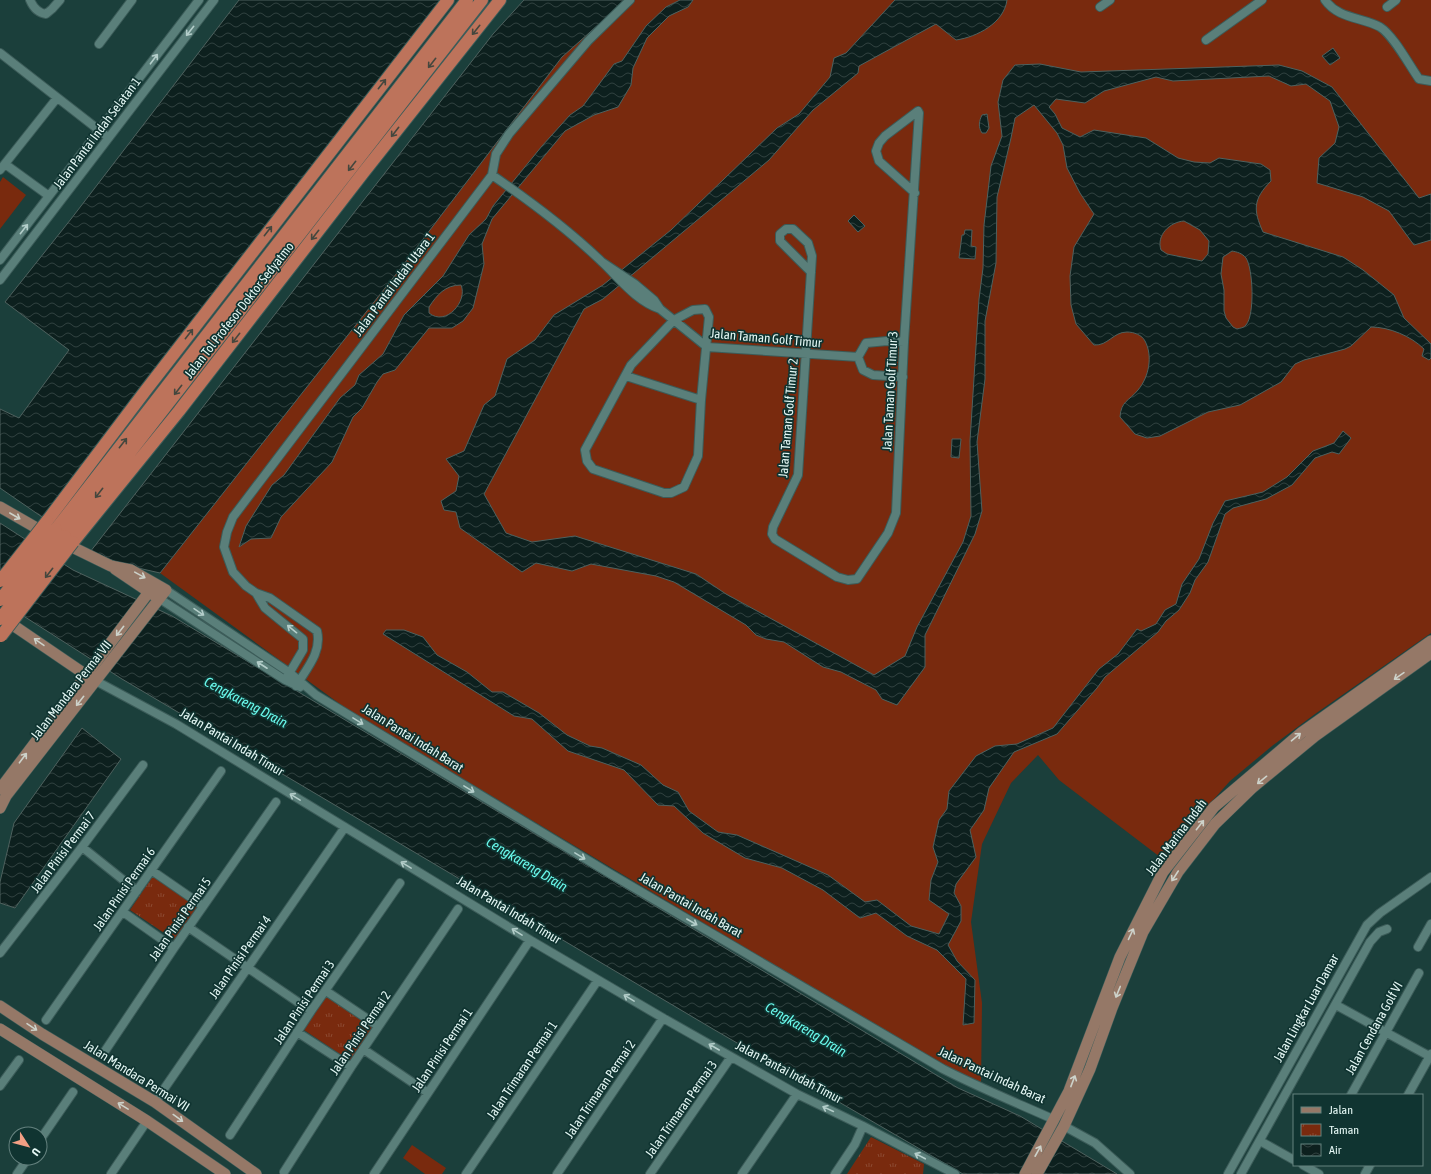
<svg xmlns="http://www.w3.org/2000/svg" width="1431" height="1174" font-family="'Asap Condensed',sans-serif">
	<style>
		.grass { fill: #792a0e }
		.park { fill: url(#park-tufts) }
		.water { fill: url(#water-waves); stroke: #4e615e; fill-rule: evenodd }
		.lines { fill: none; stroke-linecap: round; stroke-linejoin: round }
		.minor-casing { stroke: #3c5c59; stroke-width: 10 }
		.major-casing { stroke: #3c5c59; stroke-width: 12 }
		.highway-casing { stroke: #3c5c59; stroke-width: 14 }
		.minor { stroke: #5a7f7a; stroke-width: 8 }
		.major { stroke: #957867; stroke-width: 11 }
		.highway { stroke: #bd735b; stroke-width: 12 }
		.highway-bridge-casing { stroke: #3c5c59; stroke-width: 14; stroke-linecap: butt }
		.highway-bridge { stroke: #bd735b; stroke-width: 12 }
		.oneway { stroke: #44473e }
		.oneway2 { stroke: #b4ceca }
		.oneway3 { stroke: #cdd2ca }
		.labels { text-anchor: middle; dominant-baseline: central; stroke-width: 3.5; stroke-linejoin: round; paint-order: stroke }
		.street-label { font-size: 13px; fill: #e5f8f5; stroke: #103431 }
		.water-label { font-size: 14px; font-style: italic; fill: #6afaed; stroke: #103431 }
	</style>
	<defs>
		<pattern id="park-tufts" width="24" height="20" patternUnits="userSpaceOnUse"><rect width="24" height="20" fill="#792a0e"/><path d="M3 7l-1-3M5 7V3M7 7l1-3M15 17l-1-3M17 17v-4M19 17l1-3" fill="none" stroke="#8c4a32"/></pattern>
		<pattern id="water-waves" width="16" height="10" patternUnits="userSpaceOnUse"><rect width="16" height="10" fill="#0d201e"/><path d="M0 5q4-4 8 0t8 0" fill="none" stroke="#30413f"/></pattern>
	</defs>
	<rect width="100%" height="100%" fill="#1b3f3b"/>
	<path class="grass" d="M626 0H1431V633L1315 714 1272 746 1230 781 1190 826 1164 860 1059 780 1038 755 1011 783 982 844 971 922 982 1003 981 1086 916 1050 351 712 160 573 404 264 562 57Z
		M3 177 26 195 0 229V182Z
		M412 1145 446 1168 442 1174H425L403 1158Z"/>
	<path class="park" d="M153 876 199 907 176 941 130 910Z
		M326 996 375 1027 352 1062 304 1030Z
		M871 1137 924 1164 923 1174H847Z"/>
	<path class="water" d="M239 0H444L45 519 0 488V409L19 418 69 350 5 302 71 219Z
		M524 0H626L562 57 404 264 160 573 125 565 90 552 493 34Z
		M680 0H693L688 7 669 16 647 38 633 68 631 85 618 107 594 115 565 131 492 219 482 244 484 264 473 308 463 321 452 328H429L395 370 383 374 377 382 362 408 353 417 332 462 281 517 271 538 251 539 239 547 246 526 272 485 284 475 340 398 355 385 359 375 383 354 404 315 443 276 469 235 486 219 493 206 542 146 570 115 583 106 614 64 622 61 646 26 666 7ZM461 285C468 301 446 327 429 313V307C437 295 445 285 461 285Z
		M895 0H1007C1004 23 977 37 956 40L936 24 859 66 858 73 813 110 769 160 603 299 584 309 484 494 506 533 532 542 575 536 696 574 726 594 874 675 905 656 917 627 963 542 971 516 970 441 979 299 983 268 984 225 991 166 1002 136 998 102 1003 80 1015 65 1040 64 1081 72 1279 65 1302 71 1332 87 1419 198 1431 194V240L1414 245 1389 211 1363 197 1317 183 1319 158 1335 143 1339 127 1330 101 1306 84 1291 86 1269 76 1173 81 1156 77 1104 91 1085 103 1056 99 1049 107 1055 114 1062 128 1080 137 1094 130 1146 138 1178 158 1194 162 1210 163 1219 158 1261 164 1270 170 1271 181C1253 199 1253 210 1263 232L1343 257 1363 270 1394 295 1404 318 1431 344V358L1429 360 1422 356 1424 349C1411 336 1389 327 1371 327L1351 346 1345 349 1304 360 1295 364 1281 382 1240 405 1208 412 1160 436 1147 438 1135 434 1120 417C1121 401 1129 401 1138 390 1149 377 1153 356 1145 341 1142 335 1134 332 1127 332 1113 332 1108 346 1094 345L1076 324 1071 305 1070 276 1074 247 1094 214 1080 193 1067 168 1063 145 1057 133 1034 105 1015 118 1011 138 997 197 996 263 985 321V379L977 442 982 511 975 534 925 635V667L897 705 882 699 876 690 841 672 823 667 784 642 766 639 756 635 746 625 674 582 656 576 591 564 572 571 536 563 522 572 460 528 456 512 444 510 441 501 456 491 459 476 446 459 464 451 484 405 495 396 507 359 535 340 554 315 603 285 671 230 777 128 799 114 830 77 834 58 846 53ZM1184 221 1200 230 1209 241 1208 254 1202 261 1167 254 1161 250C1156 235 1170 222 1184 221ZM1232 251C1237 252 1242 253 1246 258 1253 268 1255 315 1246 325 1244 328 1240 328 1237 329L1233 327 1226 318 1224 311V290L1221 274 1223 257Z
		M1333 48 1340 58 1330 65 1322 56Z
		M987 114 989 128 986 133H982C978 127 979 121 982 115Z
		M854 215 865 226 858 232 848 221Z
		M965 230H972L971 246 976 247 975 259 959 258 962 235H964Z
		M1343 431 1351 438 1339 454 1332 452 1315 458 1292 485 1266 499 1233 508 1225 514 1208 562 1195 580 1190 593 1179 610 1166 621 1158 632 1105 677 1097 688 1057 734 1014 752 989 788 984 810 970 830 976 857 956 884 954 893 961 906V921L948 945 957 961 975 980 974 1023 963 1025 966 979 937 950 907 936 876 913 860 918 823 890 782 868 745 858 703 833 674 806 658 805 624 770 568 751 532 719 514 716 383 634 386 630H404L423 637 437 655 467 672 492 692H503L539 713 567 735 590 746 602 748 641 765 663 785 678 792 689 811 718 832 737 835 828 875 865 902 877 900 911 926 939 934 949 914 929 900 931 880 938 862 933 847 939 820 947 809 949 791 976 756 995 746 1017 744 1053 728 1099 669 1118 654 1137 629 1141 631 1156 624 1165 610 1176 604 1182 584 1199 559 1213 523 1225 501 1263 492 1287 477 1313 451 1334 443Z
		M952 439H961L959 458 951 457Z
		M0 523 73 570 172 616 958 1088 1020 1116 1117 1174H963L713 1029 122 679 0 601Z
		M82 728 121 759 15 908 0 903V882L14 823Z"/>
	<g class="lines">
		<g class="minor-casing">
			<path id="minor" d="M30 0C33 7 38 13 46 14L52 9 60 0
				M1325 0C1338 19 1362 17 1380 27 1394 36 1409 65 1419 79L1431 81
				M1100 7 1110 0
				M1387 7 1396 0
				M1206 40 1262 0
				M99 44 132 0
				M0 53 104 134
				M5 164 49 196
				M0 170 57 98
				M492 175C530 201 569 230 602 262 620 279 636 301 660 309
				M0 260 199 0
				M602 262 635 284 654 300 660 309 707 347 858 357
				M811 272 780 241V234L786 229H793L808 243 812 256 798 475 773 527 772 534 775 539 837 577 848 580 857 579 888 533 896 513 904 342 919 113 918 111 885 136 879 143 876 151 879 161 915 193
				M0 280 214 0
				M705 309 709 317 701 400 698 456 684 487 671 493H664L593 469 587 461 585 450 631 365 674 320 693 310Z
				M626 376 701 400
				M903 377 873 375 863 370 858 357 866 343 887 341 904 342
				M166 590 290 673 316 695 609 873 943 1069C980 1088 1017 1103 1055 1120
				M256 593 265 608 303 639V650L287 677
				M160 599 285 680 300 687
				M96 681 176 724 530 940 663 1018 797 1094 863 1126 955 1174
				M296 686C307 668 322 652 317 631L270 598 256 593 246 586 233 572 224 547 227 532 233 517 492 175 496 154 509 134 588 41 630 0
				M82 847 137 891
				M151 870 203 906
				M123 912 174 948
				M188 927 311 1011
				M1418 947 1431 924
				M0 953 82 847 143 765
				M326 991 378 1026
				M1336 1005 1431 1057
				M46 1020 221 771
				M297 1032 351 1067
				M363 1049 428 1093
				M105 1051 174 948 276 802
				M0 1086 19 1060
				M1351 1095 1419 973
				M1408 1095 1431 1054
				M155 1102 345 827
				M1064 1126 1095 1143 1130 1174
				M230 1135 311 1011 400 883
				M40 1140 73 1092
				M1260 1141 1294 1160
				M1303 1165 1319 1174
				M284 1172 351 1067 458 909
				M17 1174 28 1158
				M111 1174 147 1121
				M374 1174 530 940
				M466 1174 598 980
				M557 1174 663 1018
				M650 1174 731 1057
				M742 1174 797 1094
				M835 1174 855 1144 863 1126
				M1228 1174 1367 925 1380 913 1431 877
				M1241 1174 1370 942 1379 932 1387 929
				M1365 1174 1370 1165"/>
		</g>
		<g class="major-casing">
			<path id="major" d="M0 507 47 534
				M115 569 155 596
				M4 619 92 679
				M0 789 155 584
				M0 808 6 796 166 590 131 570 111 566 62 542
				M0 1006 42 1034 155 1102 256 1174
				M0 1029 147 1121 225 1174
				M1025 1174 1069 1091 1120 957 1163 872 1214 807 1301 733 1431 641
				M1037 1174 1064 1126 1090 1069 1112 1008 1143 932 1178 872 1215 824 1252 788 1315 736 1431 653"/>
		</g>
		<g class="highway-casing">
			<path id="highway" d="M47 521 146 390 448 0
				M56 529 467 0
				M65 536 482 0
				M73 542 179 411 363 173 500 0"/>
		</g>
		<use href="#minor" class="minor"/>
		<use href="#major" class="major"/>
		<use href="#highway" class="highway"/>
		<g class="highway-bridge-casing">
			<path id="highway-bridge" d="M0 581 47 521
				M0 600 56 529
				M0 619 65 536
				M1 636 73 542"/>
		</g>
		<use href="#highway-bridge" class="highway-bridge"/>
	</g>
	<defs><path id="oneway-shaft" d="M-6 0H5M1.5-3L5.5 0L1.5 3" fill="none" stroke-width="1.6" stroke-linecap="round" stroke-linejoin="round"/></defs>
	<g class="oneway">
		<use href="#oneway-shaft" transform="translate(476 30) rotate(129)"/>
		<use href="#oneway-shaft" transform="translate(432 63) rotate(128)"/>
		<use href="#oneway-shaft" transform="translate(382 84) rotate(-52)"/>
		<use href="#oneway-shaft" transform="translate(395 132) rotate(128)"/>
		<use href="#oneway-shaft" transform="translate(352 166) rotate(128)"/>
		<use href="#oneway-shaft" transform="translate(268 231) rotate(-52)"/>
		<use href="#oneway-shaft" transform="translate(315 235) rotate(128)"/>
		<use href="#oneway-shaft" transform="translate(189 334) rotate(-52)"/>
		<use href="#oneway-shaft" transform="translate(236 338) rotate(128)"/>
		<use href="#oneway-shaft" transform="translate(178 390) rotate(128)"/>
		<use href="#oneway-shaft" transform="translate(123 443) rotate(-52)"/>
		<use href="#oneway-shaft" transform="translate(99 493) rotate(128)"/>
		<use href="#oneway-shaft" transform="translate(49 573) rotate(128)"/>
	</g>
	<g class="oneway2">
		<use href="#oneway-shaft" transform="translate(190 31) rotate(128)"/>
		<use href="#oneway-shaft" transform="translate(154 59) rotate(-53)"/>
		<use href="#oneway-shaft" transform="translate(24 229) rotate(-52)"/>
		<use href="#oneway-shaft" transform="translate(199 612) rotate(34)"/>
		<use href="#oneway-shaft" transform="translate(292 629) rotate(-141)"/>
		<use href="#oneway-shaft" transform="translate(262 665) rotate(-147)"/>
		<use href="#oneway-shaft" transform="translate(358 721) rotate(32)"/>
		<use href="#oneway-shaft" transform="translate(469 789) rotate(31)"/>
		<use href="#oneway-shaft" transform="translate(295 797) rotate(-149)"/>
		<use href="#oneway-shaft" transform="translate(580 856) rotate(31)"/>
		<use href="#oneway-shaft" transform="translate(406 865) rotate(-149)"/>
		<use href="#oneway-shaft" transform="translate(692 922) rotate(30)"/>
		<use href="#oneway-shaft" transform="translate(517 932) rotate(-148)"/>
		<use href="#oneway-shaft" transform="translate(629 998) rotate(-149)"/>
		<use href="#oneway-shaft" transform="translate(714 1047) rotate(-150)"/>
		<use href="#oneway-shaft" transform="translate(828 1109) rotate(-155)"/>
		<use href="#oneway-shaft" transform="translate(920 1156) rotate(-152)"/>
	</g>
	<g class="oneway3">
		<use href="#oneway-shaft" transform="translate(15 516) rotate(30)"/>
		<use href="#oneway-shaft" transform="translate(140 575) rotate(29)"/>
		<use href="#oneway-shaft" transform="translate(120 631) rotate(128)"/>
		<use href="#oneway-shaft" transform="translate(39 642) rotate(-145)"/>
		<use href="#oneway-shaft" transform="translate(1399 676) rotate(145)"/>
		<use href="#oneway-shaft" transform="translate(80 701) rotate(128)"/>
		<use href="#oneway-shaft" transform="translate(1296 737) rotate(-40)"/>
		<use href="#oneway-shaft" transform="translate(23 758) rotate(-53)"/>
		<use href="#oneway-shaft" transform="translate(1262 780) rotate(141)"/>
		<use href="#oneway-shaft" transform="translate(1200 825) rotate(-52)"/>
		<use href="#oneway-shaft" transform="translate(1175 876) rotate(123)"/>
		<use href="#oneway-shaft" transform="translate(1131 934) rotate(-65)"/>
		<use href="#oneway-shaft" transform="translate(1118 992) rotate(112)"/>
		<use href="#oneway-shaft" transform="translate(32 1027) rotate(34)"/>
		<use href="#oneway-shaft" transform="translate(1073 1081) rotate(-69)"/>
		<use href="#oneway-shaft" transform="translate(123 1106) rotate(-149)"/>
		<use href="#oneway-shaft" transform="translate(178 1118) rotate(36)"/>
		<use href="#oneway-shaft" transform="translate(1038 1151) rotate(-61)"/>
	</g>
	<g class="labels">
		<g class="street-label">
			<text transform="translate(97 133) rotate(-53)">Jalan Pantai Indah Selatan 1</text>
			<text transform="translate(394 284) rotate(-53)">Jalan Pantai Indah Utara 1</text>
			<text transform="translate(239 310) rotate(-52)">Jalan Tol Profesor Doktor Sedyatmo</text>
			<text transform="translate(766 338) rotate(5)">Jalan Taman Golf Timur</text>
			<text transform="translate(890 391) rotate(-87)">Jalan Taman Golf Timur 3</text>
			<text transform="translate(788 418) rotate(-85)">Jalan Taman Golf Timur 2</text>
			<text transform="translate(71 690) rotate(-52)">Jalan Mandara Permai VII</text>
			<text transform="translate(413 738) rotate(32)">Jalan Pantai Indah Barat</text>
			<text transform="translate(232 742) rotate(31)">Jalan Pantai Indah Timur</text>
			<text transform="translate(1176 837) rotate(-53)">Jalan Marina Indah</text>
			<text transform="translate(63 852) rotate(-53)">Jalan Pinisi Permai 7</text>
			<text transform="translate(124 889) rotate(-55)">Jalan Pinisi Permai 6</text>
			<text transform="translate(691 905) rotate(30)">Jalan Pantai Indah Barat</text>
			<text transform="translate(509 910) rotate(31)">Jalan Pantai Indah Timur</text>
			<text transform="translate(180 919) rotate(-55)">Jalan Pinisi Permai 5</text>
			<text transform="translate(240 957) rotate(-55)">Jalan Pinisi Permai 4</text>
			<text transform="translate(304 1002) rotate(-56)">Jalan Pinisi Permai 3</text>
			<text transform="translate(1306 1008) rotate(-61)">Jalan Lingkar Luar Damar</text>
			<text transform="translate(1374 1028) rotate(-61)">Jalan Cendana Golf VI</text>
			<text transform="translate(360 1033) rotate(-56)">Jalan Pinisi Permai 2</text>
			<text transform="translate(442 1050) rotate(-56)">Jalan Pinisi Permai 1</text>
			<text transform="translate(522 1070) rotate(-56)">Jalan Trimaran Permai 1</text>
			<text transform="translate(789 1072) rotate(28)">Jalan Pantai Indah Timur</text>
			<text transform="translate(992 1075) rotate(25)">Jalan Pantai Indah Barat</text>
			<text transform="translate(137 1076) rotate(32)">Jalan Mandara Permai VII</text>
			<text transform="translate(600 1089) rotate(-56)">Jalan Trimaran Permai 2</text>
			<text transform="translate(681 1109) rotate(-55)">Jalan Trimaran Permai 3</text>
		</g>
		<g class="water-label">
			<text transform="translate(246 702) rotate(28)">Cengkareng Drain</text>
			<text transform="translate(527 864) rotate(31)">Cengkareng Drain</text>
			<text transform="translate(806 1029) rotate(31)">Cengkareng Drain</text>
		</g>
	</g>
	<rect x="1293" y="1094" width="130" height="72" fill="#103431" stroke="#65827f"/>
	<rect x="1301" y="1107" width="20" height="6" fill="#957867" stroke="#65827f"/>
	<text x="1329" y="1114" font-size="12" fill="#e5f8f5">Jalan</text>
	<rect x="1301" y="1124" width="20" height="12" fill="url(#park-tufts)" stroke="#65827f"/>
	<text x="1329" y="1134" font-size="12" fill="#e5f8f5">Taman</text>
	<rect x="1301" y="1144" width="20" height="12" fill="url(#water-waves)" stroke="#65827f"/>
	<text x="1329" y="1154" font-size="12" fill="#e5f8f5">Air</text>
	<g transform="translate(28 1146) rotate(126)"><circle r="19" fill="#103431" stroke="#65827f"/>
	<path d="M0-3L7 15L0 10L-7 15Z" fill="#f39f84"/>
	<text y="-6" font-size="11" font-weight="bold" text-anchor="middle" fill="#e5f8f5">U</text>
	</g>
</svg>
